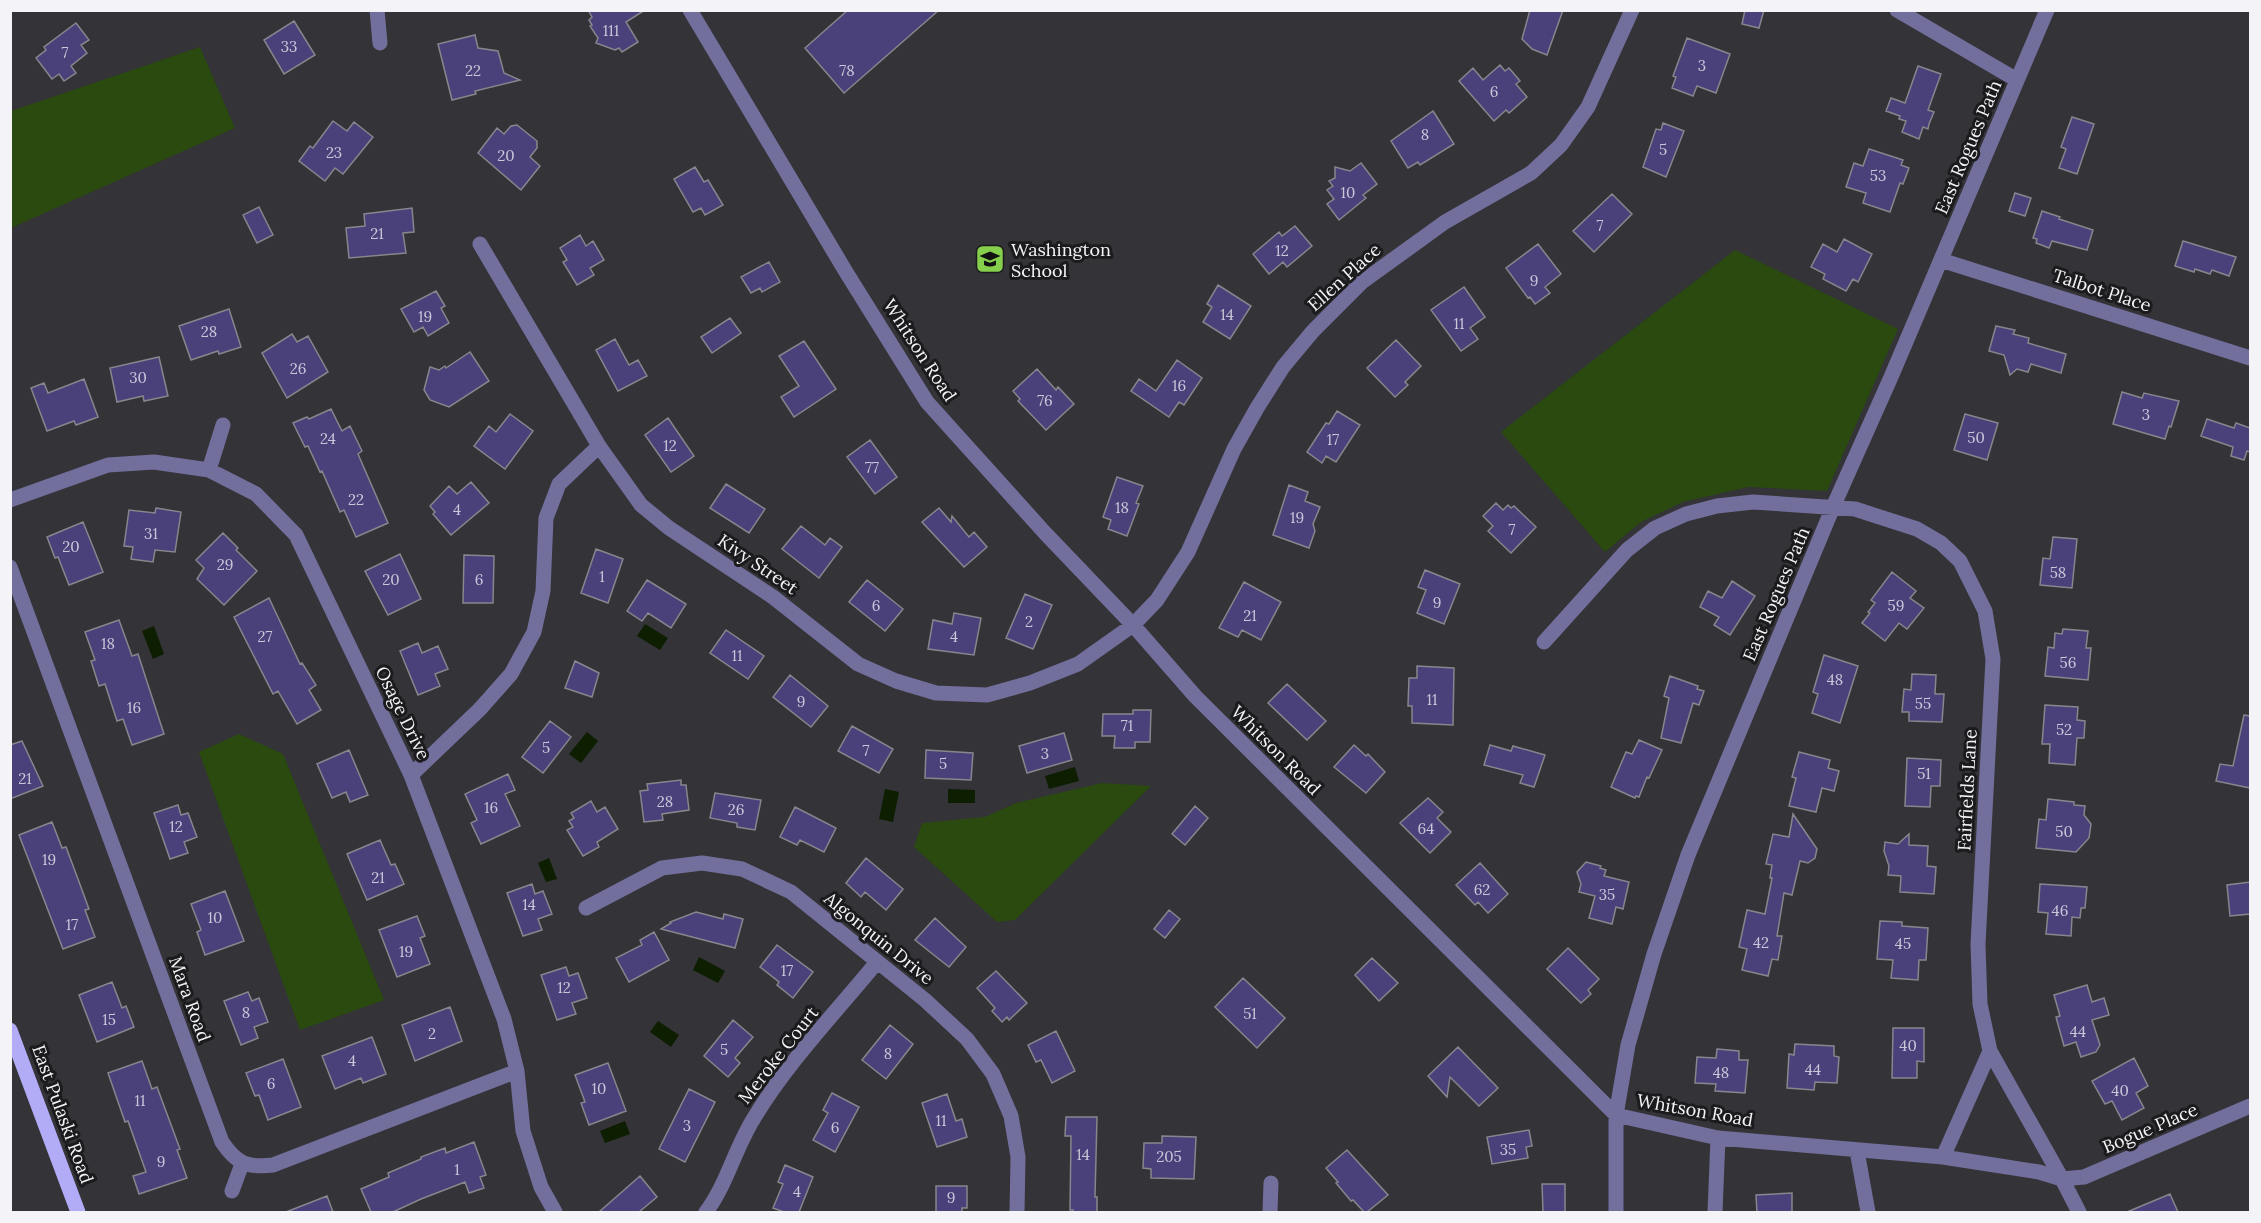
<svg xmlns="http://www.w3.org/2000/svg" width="2261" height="1223" font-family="Lora,serif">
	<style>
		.green { fill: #2a4a0f }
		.water { fill: #0d1e01 }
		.building { fill: #4a417b; stroke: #86868c; stroke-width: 1.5 }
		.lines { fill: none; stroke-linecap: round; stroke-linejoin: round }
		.minor { stroke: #736f9c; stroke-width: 15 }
		.major { stroke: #b2abf5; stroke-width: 15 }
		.labels { text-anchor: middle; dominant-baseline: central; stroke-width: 6; stroke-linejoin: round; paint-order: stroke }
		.number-label { font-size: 15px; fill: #cac7d9 }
		.street-label { font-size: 18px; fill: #f4f4f8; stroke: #1b1b1d }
		.poi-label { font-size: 18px; fill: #f4f4f8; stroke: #1b1b1d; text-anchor: start }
	</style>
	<rect width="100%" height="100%" fill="#333338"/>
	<path class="green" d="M200 47 235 128 11 228V111Z
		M1735 250 1898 329 1827 491 1748 487 1683 502 1641 522 1605 552 1501 432Z
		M239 734 283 754 384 1000 300 1030 199 752Z
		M1102 783 1151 786 1015 920 997 922 914 847 922 823 985 817 1016 803Z"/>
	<path class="water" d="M645 624 668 638 660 650 637 636Z
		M154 626 164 654 153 659 142 631Z
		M587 732 598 741 581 763 569 754Z
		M1075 767 1079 781 1049 789 1045 776Z
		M885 789 899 792 893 822 879 819Z
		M948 789 975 790V803H948Z
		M549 858 557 879 546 882 538 863Z
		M699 957 725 971 718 983 693 970Z
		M658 1021 679 1035 671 1047 650 1032Z
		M625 1121 630 1134 605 1143 600 1131Z"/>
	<path class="building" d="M588 10H645L626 22 638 42 622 52 619 48 615 50 596 43 598 38 590 26 592 25 589 20 592 17Z
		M848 10H939L844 93 805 48Z
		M1530 10H1563L1547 55 1532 49 1522 39Z
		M1745 10H1764L1759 28 1742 24Z
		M294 21 315 55 284 74 264 40Z
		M76 23 89 40 81 45 87 53 71 66 76 73 64 81 59 74 52 79 36 58 46 50 44 47Z
		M475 35 478 48 498 51 504 73 520 80 475 91 476 94 452 100 438 44Z
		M1687 38 1730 54 1716 93 1697 86 1693 96 1672 88 1676 77 1673 76Z
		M1500 65 1505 71 1509 68 1520 81 1516 84 1527 97 1509 113 1506 110 1494 121 1459 81 1473 68 1483 80Z
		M1918 66 1941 74 1928 110 1934 112 1929 124 1928 129 1923 127 1919 139 1902 132 1906 121 1899 119 1900 116 1886 111 1891 98 1905 103Z
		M1433 111 1454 144 1420 165 1418 162 1408 168 1391 141Z
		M2072 117 2094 124 2077 174 2059 168 2066 149 2061 147Z
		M333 121 347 131 354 122 373 137 343 174 335 168 325 181 299 161 310 146 313 148Z
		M1663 123 1684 131 1666 177 1643 167 1656 129 1661 130Z
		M517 125 537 141V148L530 157 540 166 521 190 478 153 497 128 504 134 511 126Z
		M1869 149 1903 160 1901 165 1909 168 1903 184 1900 183 1890 212 1863 203 1866 193 1846 187 1854 163 1863 166Z
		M1361 163 1377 184 1363 195 1366 198 1339 220 1327 204 1334 199 1327 190 1333 186 1329 181 1335 178V167L1350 171Z
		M695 167 704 182 708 180 723 205 705 215 701 208 693 212 674 179Z
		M2015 193 2031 198 2025 216 2009 211Z
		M1612 194 1632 214 1594 252 1573 231Z
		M259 207 273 235 257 243 243 215Z
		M412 208 414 232 403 233 406 253 349 258 346 228 365 226 364 214Z
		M2042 211 2060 217 2059 219 2093 230 2087 250 2052 241 2049 248 2036 243 2037 239 2033 238Z
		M1295 226 1312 246 1287 267 1283 262 1269 274 1253 254 1279 232 1282 236Z
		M580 235 586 246 593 241 604 260 590 268 594 275 577 285 563 262 567 260 560 248Z
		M1844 239 1872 254 1858 282 1853 279 1846 291 1823 279 1825 274 1811 267 1823 244 1837 252Z
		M2183 241 2236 257 2229 276 2212 270 2210 274 2195 269 2194 272 2175 266Z
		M1538 244 1561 274 1545 287 1550 293 1535 304 1530 297 1528 298 1506 268Z
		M769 262 780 282 762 292 760 288 751 293 741 277Z
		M1218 285 1251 306 1230 339 1203 322 1212 307 1207 304Z
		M1464 287 1485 317 1470 328 1478 339 1461 351 1431 310Z
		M436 291 445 306 441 308 449 323 428 336 423 327 414 332 401 309Z
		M229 309 241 347 219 354 218 351 191 360 179 326Z
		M730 318 741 333 712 353 701 337Z
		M1996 326 2015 330 2013 334 2029 338 2028 343 2066 354 2061 373 2031 364 2028 372 2017 369 2010 375 2004 355 1989 351Z
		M292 334 297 342 308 336 328 372 287 398 262 353Z
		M615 339 629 365 638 360 647 376 618 391 596 350Z
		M1396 340 1421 366 1405 382 1408 385 1395 397 1367 368Z
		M804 341 836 389 794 417 781 397 799 386 779 356Z
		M470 352 489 381 449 407 430 400 424 390 430 367 439 370 445 366 446 368Z
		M159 357 168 396 144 401 143 396 117 402 110 368Z
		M1177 360 1202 378 1184 405 1179 402 1169 417 1131 391 1139 379 1156 391Z
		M1037 369 1056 390 1058 387 1074 404 1046 430 1018 401 1020 399 1013 391Z
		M84 379 98 417 76 425 74 421 47 431 31 388 44 383 48 393Z
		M2122 392 2142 398 2144 393 2179 401 2171 427 2169 426 2165 439 2113 424Z
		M331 409 342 431 350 426 362 451 358 454 388 523 356 537 344 510 340 512 322 471 320 472 308 446 305 447 293 423 307 417 309 419Z
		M1337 411 1360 425 1336 462 1326 456 1322 463 1307 452 1326 423 1329 424Z
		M510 414 533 431 505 469 474 446 489 426 496 432Z
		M1965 414 1998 423 1987 460 1954 450Z
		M668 418 694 456 671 472 645 435Z
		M2207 419 2234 428 2236 423 2250 428V452L2247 451 2244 460 2231 456 2233 447 2201 436Z
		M870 440 897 477 875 494 847 457Z
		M1117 477 1143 486 1136 503 1139 504 1127 536 1108 529 1111 520 1103 517Z
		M471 482 489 503 451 535 433 514 435 512 430 506 449 486 457 494Z
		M726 484 765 509 749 533 710 508Z
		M1289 485 1308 492 1305 501 1320 507 1313 524 1315 531 1309 548 1273 535Z
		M1496 503 1503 510 1508 505 1511 508 1514 506 1536 527 1511 553 1488 531 1493 526 1483 516Z
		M156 508 181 512 175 552 155 550 153 562 131 559 133 547 124 546 129 510 155 513Z
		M939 508 951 522 952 516 969 537 974 532 987 547 964 567 922 522Z
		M83 522 103 572 69 585 58 557 55 558 47 537Z
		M801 526 825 545 830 538 842 547 819 578 782 549Z
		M223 533 238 548 236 550 257 571 224 605 197 579 204 568 196 560Z
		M2053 537 2077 539 2072 588 2040 585 2043 558 2050 559Z
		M596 549 623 559 608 603 581 593Z
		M400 554 421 599 388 615 365 571Z
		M464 555 494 556 493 603H463Z
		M1425 570 1460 584 1444 624 1417 613 1426 590 1418 587Z
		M1892 572 1916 591 1910 598 1924 608 1907 629 1899 623 1885 641 1862 623 1870 613 1868 612 1875 603 1871 600Z
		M647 580 686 604 671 628 648 613 642 621 627 611Z
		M867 580 903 609 885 631 849 602Z
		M1732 581 1755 596 1730 635 1714 625 1719 617 1700 607 1708 591 1722 598Z
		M1244 582 1281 602 1261 640 1242 630 1238 637 1219 628Z
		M1025 594 1052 605 1033 649 1006 638Z
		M269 598 300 664 302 663 316 685 309 690 321 710 297 724 278 691 273 694 234 617Z
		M954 613 981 618 974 655 928 649 933 620 952 624Z
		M119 620 132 656 138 654 164 734 132 745 123 719 117 721 105 684 99 686 91 661 95 660 85 632Z
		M2063 629 2088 631 2086 648H2091L2088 680 2045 676 2048 647 2054 648 2055 633 2062 634Z
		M726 630 764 656 748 679 710 653Z
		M418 643 422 653 438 646 448 669 435 674 440 686 418 695 400 651Z
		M1824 655 1858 666 1840 723 1812 713 1818 694 1813 692Z
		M575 661 599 673 592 697 565 688Z
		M1417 666 1454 668 1453 725 1412 723V706H1408L1409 678H1417Z
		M1912 674 1936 675 1935 694H1944L1942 722 1909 721V712H1902L1904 689 1911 690Z
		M790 675 828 706 811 727 773 697Z
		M1670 676 1698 686 1697 689 1704 691 1699 705 1693 703 1681 743 1661 738 1669 698 1664 696Z
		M1287 684 1326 721 1307 740 1268 703Z
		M2045 705 2078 707 2077 720 2085 721 2084 738H2077L2075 765 2049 763 2050 744H2042Z
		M1133 710H1151L1150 742H1135V748H1114L1115 736H1102L1103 714H1133Z
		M2244 715 2250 716V788L2216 781 2220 764 2233 766Z
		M550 721 571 737 543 773 522 757Z
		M852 726 893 749 879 773 838 751Z
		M1064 733 1072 760 1027 773 1019 746Z
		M1639 740 1662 750 1649 778 1647 777 1639 797 1636 796 1635 798 1611 787 1626 752 1632 754Z
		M22 741 43 786 10 799V745Z
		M1354 745 1366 756 1368 754 1385 772 1366 793 1334 767Z
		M1490 745 1511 751 1513 746 1545 755 1534 787 1520 783 1523 775 1484 765Z
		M349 750 368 795 350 802 346 792 332 798 317 764Z
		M926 750 973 753 971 780 925 778Z
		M1799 752 1830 760 1828 768 1839 771 1834 791 1822 788 1816 812 1789 806 1796 778 1792 777Z
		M1907 758 1941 760 1940 786H1931L1930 807 1905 806Z
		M508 774 515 790 505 794 520 826 481 844 471 823 477 820 465 794Z
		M681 780V785H686L689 810 662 814 663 820 644 822 640 791 648 790 647 784Z
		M715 793 761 800 755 830 737 827V823L710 818Z
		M1428 798 1443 812 1437 818 1451 832 1430 853 1400 823Z
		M2048 799 2074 802V805L2085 806 2084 815 2091 824 2089 838 2076 852 2036 848 2039 819 2046 820Z
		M591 801 597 812 605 807 618 829 597 842 599 847 583 856 567 830 573 827 569 821 574 818 571 813Z
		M178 805 181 815 188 813 197 837 184 842 188 853 170 859 154 813Z
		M1195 806 1208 818 1185 845 1172 834Z
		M795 807 836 828 824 852 800 840 797 845 780 837Z
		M1793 814 1817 849 1815 858 1808 863 1800 861 1792 895 1784 893 1777 936H1782L1778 960 1772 959 1768 976 1742 970 1747 949 1739 947 1747 910 1765 914 1772 878H1770L1772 865 1766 864 1773 834 1789 837Z
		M52 822 62 848 66 847 75 871 89 909 85 910 95 937 63 949 19 835Z
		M1909 834V845L1928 846 1927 866 1936 867 1934 894 1900 892 1901 876 1888 875 1889 866 1884 851 1885 842 1898 844Z
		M380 840 391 865 395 864 404 884 367 900 347 854Z
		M866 858 903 889 886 910 865 892 861 897 846 883Z
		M1586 862 1601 866 1600 868 1606 870 1604 876 1629 882 1623 909 1616 907 1612 924 1589 918 1595 896 1579 892 1581 884 1577 872Z
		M1480 863 1508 894 1488 913 1478 902 1475 905 1456 885Z
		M2250 882V914L2230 916 2227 885Z
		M532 884 535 894 543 891 552 914 538 919 542 930 523 936 507 893Z
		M2040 884 2087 887 2085 908H2081L2080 918 2072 917 2071 936 2046 934 2048 913 2038 912Z
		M225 891 244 941 205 955 197 932 201 930 191 904Z
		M1169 910 1180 919 1165 938 1154 929Z
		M696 912 723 919 724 914 743 919 735 948 661 929 671 923 670 922Z
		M417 916 425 936 420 938 430 964 397 977 379 930Z
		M935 918 966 947 949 967 915 940Z
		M1880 921 1902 922V926L1928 928 1926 960H1919L1918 980 1891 978 1893 960 1877 959Z
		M654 932 669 960 629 982 616 958 642 945 640 940Z
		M777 945 813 972 793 998 777 985 779 982 760 967Z
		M1568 948 1599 979 1588 990 1591 994 1581 1003 1547 969Z
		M1372 958 1398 983 1379 1001 1355 975Z
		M566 967 569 976 578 973 587 998 572 1003 576 1014 557 1020 541 975Z
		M996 971 1027 1003 1009 1020 1007 1017 1002 1022 992 1011 995 1008 977 988Z
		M1243 978 1285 1018 1257 1048 1215 1007Z
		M112 982 122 1008 126 1006 134 1027 97 1042 79 995Z
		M2087 985 2092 1002 2104 998 2109 1015 2092 1020 2100 1045 2096 1052 2081 1057 2076 1042 2064 1046 2056 1017 2060 1016 2054 995Z
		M248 992 252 1001 259 998 268 1022 254 1027 258 1038 241 1045 224 1001Z
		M450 1007 462 1041 415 1061 402 1025Z
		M733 1020 753 1037 735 1058 740 1063 728 1077 704 1056Z
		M890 1025 913 1044 886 1079 862 1060Z
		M1893 1028H1924V1062L1917 1061V1078H1892Z
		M1056 1031 1075 1071 1052 1083 1041 1060 1036 1062 1028 1045Z
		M372 1037 386 1074 363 1083 361 1078 335 1089 322 1056Z
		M1795 1044 1834 1046V1056L1839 1057 1837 1083 1815 1082 1814 1090 1787 1088 1789 1054 1794 1055Z
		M1458 1047 1498 1088 1479 1106 1450 1077 1447 1097 1428 1076Z
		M1717 1049 1739 1051V1060H1748L1745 1093 1715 1091 1716 1084 1695 1083 1697 1057 1716 1058Z
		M2134 1058 2148 1086 2136 1093 2144 1108 2122 1120 2112 1101 2105 1104 2092 1081Z
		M283 1059 301 1107 268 1120 259 1095 255 1096 246 1073Z
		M142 1061 152 1089 157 1087 180 1149 177 1150 187 1178 139 1194 133 1176 146 1172 128 1121 125 1122 108 1073Z
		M608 1063 626 1111 589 1125 581 1103 585 1102 575 1075Z
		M689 1089 715 1102 685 1162 659 1149Z
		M832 1093 859 1107 835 1152 813 1140 828 1113 823 1110Z
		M947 1094 956 1121 962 1119 967 1137 937 1147 922 1103Z
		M1066 1117H1097L1095 1197H1097V1212H1073V1210H1070L1071 1136H1065Z
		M1529 1130 1532 1146 1526 1147 1528 1158 1492 1164 1487 1137Z
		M1162 1136 1196 1137 1194 1179 1151 1178V1169L1143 1168 1144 1143H1162Z
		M474 1142 486 1175 480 1177 484 1188 469 1193 465 1182 421 1199 393 1212H371L361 1189 389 1177 388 1173 421 1159V1157L445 1148 446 1153Z
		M1347 1150 1388 1195 1367 1212H1364L1353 1200 1351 1201 1336 1183 1338 1182 1326 1168Z
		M785 1165 813 1177 799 1212H784L773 1208 783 1184 778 1182Z
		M640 1176 657 1197 639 1212H599Z
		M1542 1184H1565V1212H1543Z
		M936 1186H967V1208H962V1212H936Z
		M1792 1193V1212H1757L1756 1195Z
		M2170 1194 2178 1212H2127Z
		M327 1196 333 1212H286Z"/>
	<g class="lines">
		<path class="minor" d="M377 10 380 43
			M690 10 846 272 927 402 1045 533 1133 625 1195 696 1616 1115 1718 1138 1943 1157 2039 1172 2062 1179 2079 1212
			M1897 10 2017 80
			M480 244 599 446 641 505 669 528 773 597 858 664 896 681 936 693 987 695 1030 683 1078 664 1133 625 1157 600 1188 552 1234 449 1257 408 1283 367 1313 331 1362 282 1445 222 1531 173 1561 145 1588 107 1632 10
			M1941 260 2250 358
			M209 470 223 425
			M10 500 108 465 154 462 209 470 256 494 296 535 411 775 504 1019 517 1071 523 1131 541 1187 555 1212
			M10 567 222 1142C237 1164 247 1168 273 1165L517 1071
			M1544 642 1627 550 1655 528 1686 514 1717 506 1753 502 1855 509 1917 529 1941 543 1960 561 1985 611 1993 659 1978 944 1980 1004 1990 1051 1943 1157
			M411 775 480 709 511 674 534 632 543 591 546 518 559 484 599 446
			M586 908 662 868 702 863 742 869 791 892 925 1000 967 1039 993 1074 1011 1116 1018 1157 1017 1212
			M1990 1051 2062 1179 2084 1177 2250 1106
			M1857 1151 1868 1212
			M232 1191 242 1164
			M706 1212C727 1184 735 1148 754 1118 786 1064 837 1011 877 962
			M1270 1212 1271 1183
			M1616 1212V1115L1628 1045 1654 954 1688 855 1833 507 1891 377 2047 10
			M1715 1212 1718 1138"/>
		<path class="major" d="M10 1030 78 1212"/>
	</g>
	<defs>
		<g id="school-square" transform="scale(1.5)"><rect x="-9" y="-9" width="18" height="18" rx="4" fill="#86cf4c" stroke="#1b1b1d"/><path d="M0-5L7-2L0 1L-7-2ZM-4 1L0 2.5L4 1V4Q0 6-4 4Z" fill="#111"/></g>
	</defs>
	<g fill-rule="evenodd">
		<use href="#school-square" x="990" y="259"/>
	</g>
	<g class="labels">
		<g class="number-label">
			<text x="611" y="30">111</text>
			<text x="289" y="46">33</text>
			<text x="65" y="52">7</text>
			<text x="1702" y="65">3</text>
			<text x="473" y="70">22</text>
			<text x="847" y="70">78</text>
			<text x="1494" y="91">6</text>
			<text x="1425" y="134">8</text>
			<text x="1663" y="149">5</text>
			<text x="334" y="152">23</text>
			<text x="506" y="155">20</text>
			<text x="1878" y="175">53</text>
			<text x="1348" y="192">10</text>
			<text x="1600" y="225">7</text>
			<text x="377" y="233">21</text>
			<text x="1282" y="250">12</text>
			<text x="1534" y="280">9</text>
			<text x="1227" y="314">14</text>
			<text x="425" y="316">19</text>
			<text x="1459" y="323">11</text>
			<text x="209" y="331">28</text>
			<text x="298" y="368">26</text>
			<text x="138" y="377">30</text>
			<text x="1179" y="385">16</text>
			<text x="1045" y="400">76</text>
			<text x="2146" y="414">3</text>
			<text x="1976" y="437">50</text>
			<text x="328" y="438">24</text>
			<text x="1333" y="439">17</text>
			<text x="670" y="445">12</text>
			<text x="872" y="467">77</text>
			<text x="356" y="499">22</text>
			<text x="1122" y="507">18</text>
			<text x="457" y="509">4</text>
			<text x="1297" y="517">19</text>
			<text x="1512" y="529">7</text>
			<text x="151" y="533">31</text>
			<text x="71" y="546">20</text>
			<text x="225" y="564">29</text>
			<text x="2058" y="572">58</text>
			<text x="602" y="576">1</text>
			<text x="391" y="579">20</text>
			<text x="479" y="579">6</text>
			<text x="1437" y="602">9</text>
			<text x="876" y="605">6</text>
			<text x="1896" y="605">59</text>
			<text x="1250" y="615">21</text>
			<text x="1029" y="621">2</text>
			<text x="265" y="636">27</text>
			<text x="954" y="636">4</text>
			<text x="108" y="643">18</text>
			<text x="737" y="655">11</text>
			<text x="2068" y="662">56</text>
			<text x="1835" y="679">48</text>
			<text x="1432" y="699">11</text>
			<text x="801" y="701">9</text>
			<text x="1923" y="703">55</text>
			<text x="134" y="707">16</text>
			<text x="1127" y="725">71</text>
			<text x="2064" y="729">52</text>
			<text x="546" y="747">5</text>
			<text x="866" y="750">7</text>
			<text x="1045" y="753">3</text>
			<text x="943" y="763">5</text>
			<text x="1924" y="773">51</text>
			<text x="25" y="778">21</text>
			<text x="665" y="801">28</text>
			<text x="491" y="807">16</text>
			<text x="736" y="809">26</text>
			<text x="176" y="826">12</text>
			<text x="1426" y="828">64</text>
			<text x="2064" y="831">50</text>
			<text x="49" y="859">19</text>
			<text x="378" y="877">21</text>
			<text x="1482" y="889">62</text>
			<text x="1607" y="894">35</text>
			<text x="529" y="904">14</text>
			<text x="2060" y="910">46</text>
			<text x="215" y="917">10</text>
			<text x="72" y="924">17</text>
			<text x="1761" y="942">42</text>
			<text x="1903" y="943">45</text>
			<text x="406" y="951">19</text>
			<text x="787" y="970">17</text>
			<text x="564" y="987">12</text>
			<text x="246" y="1012">8</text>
			<text x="1250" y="1013">51</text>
			<text x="109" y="1019">15</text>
			<text x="2078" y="1031">44</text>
			<text x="432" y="1033">2</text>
			<text x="1908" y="1045">40</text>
			<text x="724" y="1049">5</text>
			<text x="888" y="1053">8</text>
			<text x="352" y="1060">4</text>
			<text x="1813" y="1069">44</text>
			<text x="1721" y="1072">48</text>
			<text x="271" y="1083">6</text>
			<text x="599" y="1088">10</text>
			<text x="2120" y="1090">40</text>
			<text x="140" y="1100">11</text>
			<text x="941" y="1120">11</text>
			<text x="687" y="1125">3</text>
			<text x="835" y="1127">6</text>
			<text x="1508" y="1149">35</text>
			<text x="1083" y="1154">14</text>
			<text x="1169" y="1156">205</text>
			<text x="161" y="1161">9</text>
			<text x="457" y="1169">1</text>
			<text x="797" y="1191">4</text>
			<text x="951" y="1197">9</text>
		</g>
		<g class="street-label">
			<text transform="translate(1968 147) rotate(-67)">East Rogues Path</text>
			<text transform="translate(1344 277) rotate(-42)">Ellen Place</text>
			<text transform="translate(2102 290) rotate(18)">Talbot Place</text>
			<text transform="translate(920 350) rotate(57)">Whitson Road</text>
			<text transform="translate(758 564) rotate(34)">Kivy Street</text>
			<text transform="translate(1776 594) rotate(-67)">East Rogues Path</text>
			<text transform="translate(403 713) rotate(64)">Osage Drive</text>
			<text transform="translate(1276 750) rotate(45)">Whitson Road</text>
			<text transform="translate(1967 790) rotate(-87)">Fairfields Lane</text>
			<text transform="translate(879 938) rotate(39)">Algonquin Drive</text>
			<text transform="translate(190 999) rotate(70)">Mara Road</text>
			<text transform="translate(778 1055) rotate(-52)">Meroke Court</text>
			<text transform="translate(1695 1110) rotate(10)">Whitson Road</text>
			<text transform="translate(63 1114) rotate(70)">East Pulaski Road</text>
			<text transform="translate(2150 1128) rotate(-23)">Bogue Place</text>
		</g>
		<g class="poi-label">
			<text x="1011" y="249">Washington<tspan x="1011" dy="21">School</tspan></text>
		</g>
	</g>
	<rect width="2261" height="1223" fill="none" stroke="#f4f4f8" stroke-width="24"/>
</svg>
